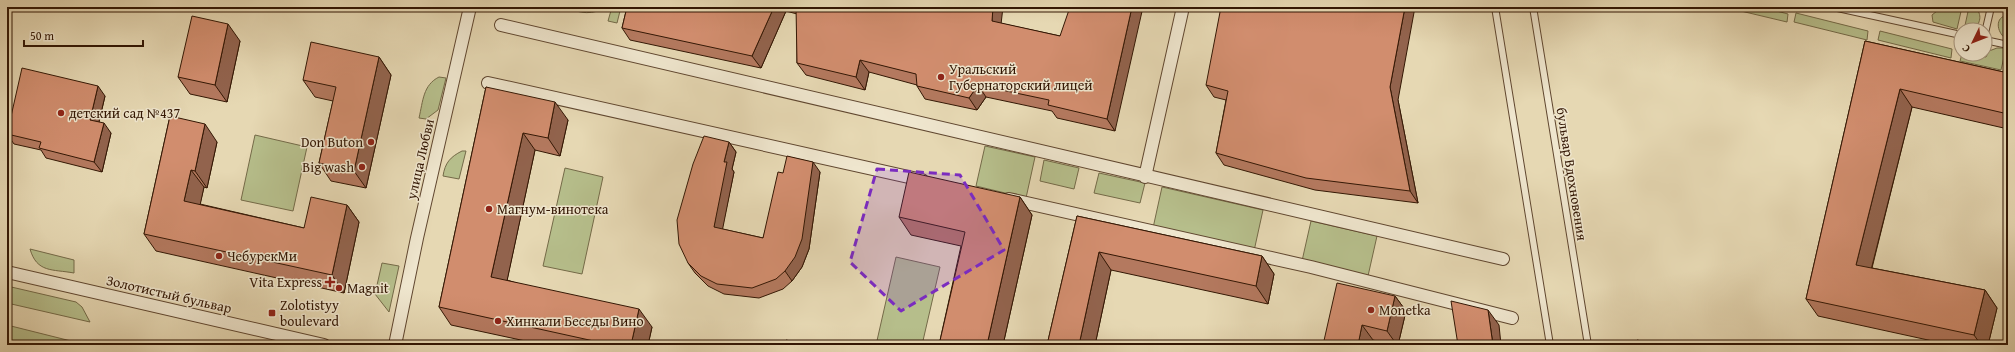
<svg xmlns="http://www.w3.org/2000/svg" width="2015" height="352" font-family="'Gentium Book Plus',serif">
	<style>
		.green { fill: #b6be8b; stroke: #746a48 }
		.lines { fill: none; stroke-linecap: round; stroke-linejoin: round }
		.lane-casing { stroke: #604730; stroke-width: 8 }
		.street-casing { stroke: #604730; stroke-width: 14 }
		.lane { stroke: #efe6ce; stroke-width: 6 }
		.street { stroke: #efe6ce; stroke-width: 12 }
		.wall { fill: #b4795f; stroke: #331704 }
		.shaded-wall { fill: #92634d; stroke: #331704 }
		.building { fill: #d18d6e; stroke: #331704 }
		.marked { fill: #7b2cbf; fill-opacity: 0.2; stroke: #7b2cbf; stroke-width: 3; stroke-dasharray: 8 5; stroke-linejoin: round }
		.poi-dot { fill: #8f2418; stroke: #efe6ce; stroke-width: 1.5 }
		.labels { text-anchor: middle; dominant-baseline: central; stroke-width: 3; stroke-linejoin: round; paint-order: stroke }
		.poi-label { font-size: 14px; fill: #331704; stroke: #efe6ce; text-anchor: start }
		.street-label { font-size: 14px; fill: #331704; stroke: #efe6ce }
	</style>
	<rect width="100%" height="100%" fill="#e6d8b3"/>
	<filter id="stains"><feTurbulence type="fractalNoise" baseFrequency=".005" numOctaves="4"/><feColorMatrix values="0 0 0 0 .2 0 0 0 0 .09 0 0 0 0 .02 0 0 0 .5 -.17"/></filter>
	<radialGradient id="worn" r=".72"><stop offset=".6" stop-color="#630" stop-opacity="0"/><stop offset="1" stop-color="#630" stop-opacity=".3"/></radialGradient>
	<path class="green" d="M566 7H607C593 15 580 14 566 7Z
		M612 7H621L617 23 608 21Z
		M1724 7H1761L1788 14 1787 22Z
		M1942 7H1962L1957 29 1933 22 1932 15Z
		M1969 7H1975C1983 15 1980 23 1974 30H1964Z
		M1796 13 1868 31 1867 40 1794 22Z
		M2008 15 2005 38C1997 32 1994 17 2008 15Z
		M1880 31 1952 49 1951 58 1878 40Z
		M1997 48H2006L2001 70 1960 61 1962 54 1986 57 1989 51Z
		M439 77 446 78 438 110 426 119 419 118C423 101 423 85 439 77Z
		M255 135 307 147 293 211 241 200Z
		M985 146 1035 157 1026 198 976 186Z
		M462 151H466L459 179 443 176C445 163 450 157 462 151Z
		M1044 160 1079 168 1074 189 1040 181Z
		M565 168 603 177 582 274 543 266Z
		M1099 173 1145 183 1140 203 1094 193Z
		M1162 187 1263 210 1254 251 1153 228Z
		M1311 221 1377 236 1368 276 1302 261Z
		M30 249 74 260V273C52 269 37 273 30 249Z
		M896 257 940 267 922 345H876Z
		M382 263 399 266 389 312 375 294Z
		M7 286 76 302 82 307 90 322 7 303Z
		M7 325 87 345H8Z"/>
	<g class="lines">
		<g class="lane-casing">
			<path id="lane" d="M1495 7 1550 345
				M1533 7 1588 345
				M1833 7 1961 35
				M2003 7 2008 8
				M1985 33 1991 7
				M1985 40 2008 45"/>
		</g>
		<g class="street-casing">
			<path id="street" d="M501 25 1503 259
				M488 83 922 180
				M1145 177 1183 7
				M1009 199 1311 267 1512 318
				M7 272 324 345
				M395 345 417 238 470 7"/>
		</g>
		<use href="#lane" class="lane"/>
		<use href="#street" class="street"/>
	</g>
	<path class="wall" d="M627 7H924L1060 36 1115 131 1057 118 1052 111 986 97 977 110 925 99 917 86V85L869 72 865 90 806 75 797 63V14L786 11 761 68 630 40 622 28Z
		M240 41 227 102 190 94 178 77Z
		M1865 41 2008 73V129L1912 107 1872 268 1985 290 1997 308 1988 345H1951L1818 316 1806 299Z
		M379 57 391 75 366 188 331 181 319 163 333 101 315 97 303 80Z
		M1206 85 1398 100 1418 203 1315 190 1224 165 1216 153 1226 100 1214 97Z
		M486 87 568 120 560 156 535 150 507 280 652 327 648 345H544L451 325 439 307Z
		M105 96 99 122 111 133 102 172 46 158 41 150 14 144 7 134Z
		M170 116 217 142 207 188 204 187 200 204 304 228 347 205 359 222 344 293 156 251 144 234Z
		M729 142 736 152 732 169 734 172 722 229 763 238 783 173 820 172 809 249 802 267 792 281 783 289 759 298 724 294 708 286 695 273 688 263Z
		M1020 197 1032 215 1003 345H939L961 246 911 235 899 217Z
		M1077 216 1262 256 1274 274 1268 304 1111 270 1095 345H1047Z
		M1395 296 1406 311 1398 345H1393L1373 340 1372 345H1323Z"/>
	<path class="shaded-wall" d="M774 7H783L786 11 761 68 752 56Z
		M993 7H1003L1000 33 992 21Z
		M1132 7H1143L1115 131 1107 119Z
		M1405 7H1415L1398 100 1418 203 1410 191 1390 87Z
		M228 24 240 41 227 102 215 85Z
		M379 57 391 75 366 188 354 171Z
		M860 60 869 72 865 90 856 77Z
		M978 85 986 97 977 110 969 98Z
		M98 86 105 96 97 130 90 120Z
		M1900 89 1912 107 1868 282 1856 265Z
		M555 102 568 120 560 156 548 138Z
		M104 123 111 133 102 172 94 162Z
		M205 124 217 142 207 188 195 171Z
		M523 133 535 150 504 295 491 277Z
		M729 142 736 152 732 169 734 172 721 237 714 227 724 162Z
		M813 162 820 172 809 249 802 267 792 281 785 271Z
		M191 170 204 187 197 219 184 201Z
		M1020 197 1032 215 1003 345H987Z
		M347 205 359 222 344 293 332 275Z
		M1099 252 1111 270 1095 345H1079Z
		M1262 256 1274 274 1268 304 1256 286Z
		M1985 290 1997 308 1988 345H1981L1974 335Z
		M1395 296 1406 311 1398 345H1397L1387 331Z
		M639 309 652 327 648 345H631Z
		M1488 310 1499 325 1501 345H1493Z
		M1362 325 1373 340 1372 345H1358Z"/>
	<path class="building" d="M627 7H774L752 56 622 28Z
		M796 7H924L928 8V7H993L992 21 1060 36 1070 7H1132L1107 119 1048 105 1049 100 978 85 969 98 917 86 916 74 860 60 856 77 797 63Z
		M1221 7H1405L1390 87 1410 191 1306 178 1216 153 1228 91 1206 85Z
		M192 16 228 24 215 85 178 77Z
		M1865 41 2008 73V114L1900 89 1856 265 1985 290 1974 335 1806 299Z
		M311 42 379 57 354 171 319 163 336 87 303 80Z
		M22 68 98 86 90 120 104 123 94 162 39 148 41 142 7 134Z
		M486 87 555 102 548 138 523 133 491 277 639 309 631 345H612L439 307Z
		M170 116 205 124 195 171 191 170 184 201 304 228 311 197 347 205 332 275 144 234Z
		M704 136 729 142 724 162H727L714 227 763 238 778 172 783 173 787 156 813 162 802 239 795 257 785 271 776 279 752 288 717 284 701 276 688 263 679 244 677 220 693 164Z
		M909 172 1020 197 987 345H939L965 232 899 217Z
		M1077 216 1262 256 1256 286 1099 252 1079 345H1047Z
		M1337 283 1395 296 1387 331 1362 325 1358 345H1323Z
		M1451 301 1488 310 1493 345H1458Z
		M786 340 808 345H785Z
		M1637 340 1660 345H1637Z"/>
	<path class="marked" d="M877 169 960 175 1004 250 901 311 850 262Z"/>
	<g class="poi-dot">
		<circle cx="941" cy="77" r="4"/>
		<circle cx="61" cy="113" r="4"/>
		<circle cx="371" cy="142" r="4"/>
		<circle cx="362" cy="167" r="4"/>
		<circle cx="489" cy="209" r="4"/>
		<circle cx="219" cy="256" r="4"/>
		<path d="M328 276h4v4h4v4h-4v4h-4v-4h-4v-4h4z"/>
		<circle cx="339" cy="288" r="4"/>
		<circle cx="1371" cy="310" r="4"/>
		<rect x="268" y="309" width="8" height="8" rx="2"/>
		<circle cx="498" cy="321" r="4"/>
	</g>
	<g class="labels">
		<g class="poi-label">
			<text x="949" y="69">Уральский<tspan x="949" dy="16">Губернаторский лицей</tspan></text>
			<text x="69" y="113">детский сад №437</text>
			<text x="363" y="142" text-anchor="end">Don Buton</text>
			<text x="354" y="167" text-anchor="end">Big wash</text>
			<text x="497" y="209">Магнум-винотека</text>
			<text x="227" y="256">ЧебурекМи</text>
			<text x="322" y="282" text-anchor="end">Vita Express</text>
			<text x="347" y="288">Magnit</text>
			<text x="280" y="305">Zolotistyy<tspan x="280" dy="16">boulevard</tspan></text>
			<text x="1379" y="310">Monetka</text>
			<text x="506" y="321">Хинкали Беседы Вино</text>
		</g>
		<g class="street-label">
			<text transform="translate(420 159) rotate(-77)">улица Любви</text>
			<text transform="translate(1572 174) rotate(81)">бульвар Вдохновения</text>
			<text transform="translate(169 294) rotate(13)">Золотистый бульвар</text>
		</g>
	</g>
	<rect width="2015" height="352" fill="none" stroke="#e6d8b3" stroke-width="24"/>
	<rect x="8" y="8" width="1999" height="336" fill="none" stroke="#331704" stroke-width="2"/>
	<rect x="12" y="12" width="1991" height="328" fill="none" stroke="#331704"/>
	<g transform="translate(1973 42) rotate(227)"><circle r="19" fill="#efe6ce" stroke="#a4937d"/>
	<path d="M0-3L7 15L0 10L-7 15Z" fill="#8f2418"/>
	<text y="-6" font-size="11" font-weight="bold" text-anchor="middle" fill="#331704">С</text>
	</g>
	<path d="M24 40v6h119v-6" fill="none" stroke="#331704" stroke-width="2"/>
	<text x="30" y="40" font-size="12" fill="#331704" stroke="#efe6ce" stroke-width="3" paint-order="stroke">50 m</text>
	<rect width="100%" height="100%" filter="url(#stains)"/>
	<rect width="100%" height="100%" fill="url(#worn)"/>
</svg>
